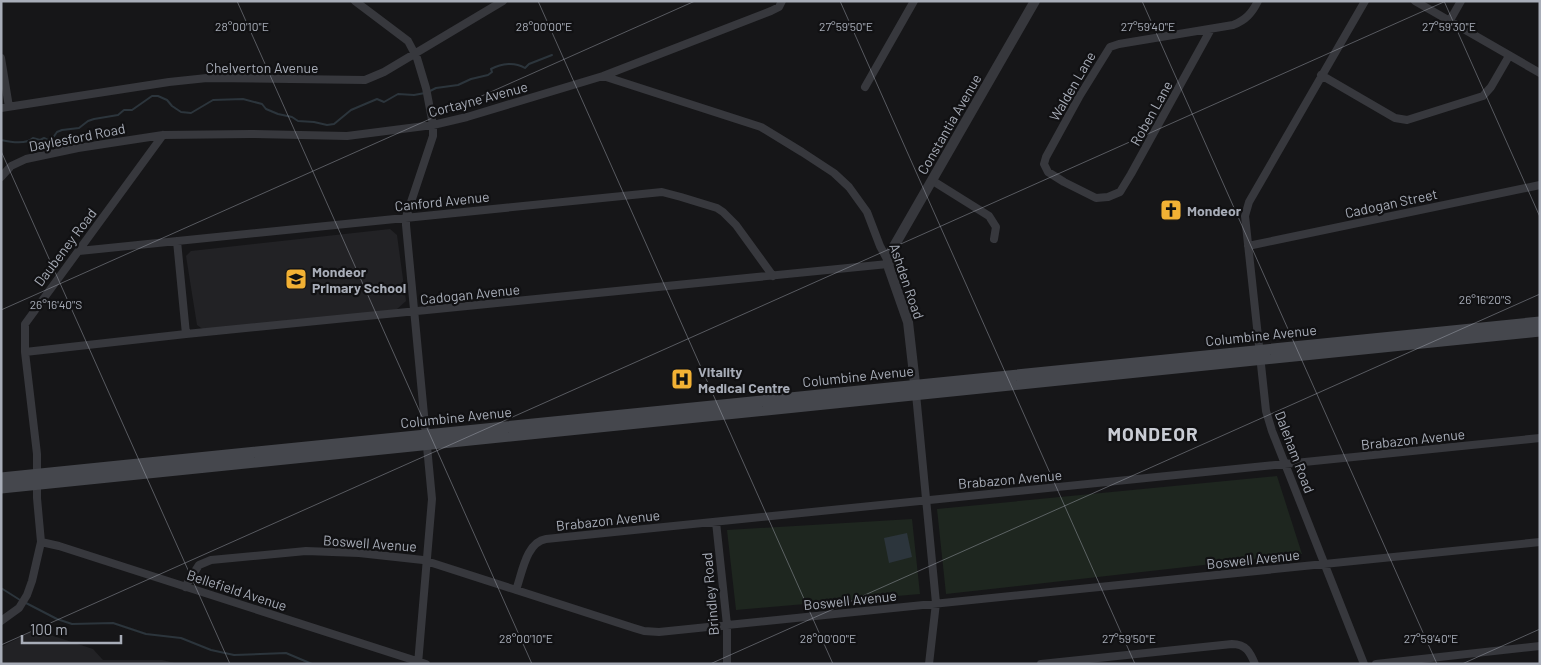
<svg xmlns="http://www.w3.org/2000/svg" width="1541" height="665" font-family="Barlow,sans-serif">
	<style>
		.built { fill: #222225 }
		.green { fill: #1e261f }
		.water { fill: #2c353c }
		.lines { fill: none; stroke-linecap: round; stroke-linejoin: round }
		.stream { stroke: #2c353c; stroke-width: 2 }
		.minor { stroke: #37383d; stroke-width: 8 }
		.tertiary { stroke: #37383d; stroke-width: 10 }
		.secondary { stroke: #45474d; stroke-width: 11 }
		.ticks { fill: none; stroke: #a8adb8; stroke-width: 1; stroke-opacity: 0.45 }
		.labels { text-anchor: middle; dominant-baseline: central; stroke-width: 4.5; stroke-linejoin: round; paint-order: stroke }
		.street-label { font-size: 14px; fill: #a8adb8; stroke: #111113 }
		.poi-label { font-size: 14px; font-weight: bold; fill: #a8adb8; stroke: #111113; text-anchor: start }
		.district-label { font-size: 19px; font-weight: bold; letter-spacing: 1px; fill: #c9ccd4; stroke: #111113 }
		.ticks-label { font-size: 12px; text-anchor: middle; fill: #a8adb8; stroke: #111113; stroke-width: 4.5; stroke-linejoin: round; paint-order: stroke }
	</style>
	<rect width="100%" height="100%" fill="#161618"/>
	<path class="built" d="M390 229 397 235 406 301 396 310 204 330 197 325 186 256 191 251Z
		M35 630 93 649 103 660H162L179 664H1V647Z"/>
	<path class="green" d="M1277 476 1302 554 946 594 937 509Z
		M912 519 920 594 736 610 727 530Z"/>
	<path class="water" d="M907 533 912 557 889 563 884 538Z"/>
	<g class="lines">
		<path class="stream" d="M430 91 436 88 458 85 471 79 488 75 492 72 491 69C502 63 515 62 525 68L529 64 552 55
			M1 140C10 142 26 145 33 138L40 140 44 138 48 140 52 139 57 132 62 130 79 128 88 121 94 119 118 115 124 110H132L152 96H158L167 100 172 106 181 112 191 113 213 100 243 99 262 104 266 109 278 114 292 117 298 121 314 122 327 125 334 124 351 110 377 99 384 102 398 94 414 95 425 93
			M1 588 20 600
			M26 603 57 619 72 624 113 623 146 634 181 638 211 650 234 655 286 653 312 664"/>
		<path class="minor" d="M355 1 408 41 417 58 426 88 433 125V136L406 217V225L432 499 418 664
			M1415 1 1540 73
			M1449 22 1461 1
			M1211 29 1131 174 1120 192 1108 197 1096 198 1064 182 1048 172 1044 164 1046 157 1079 97 1110 47 1119 44 1233 25C1246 20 1252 13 1258 1
			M1 58 9 107
			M1321 75 1395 118 1407 120 1483 96 1491 87 1509 56
			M603 76 761 127 802 152 834 173 849 187 867 212 880 246 888 261
			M865 87 914 1
			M1 108 169 82 207 78 365 80 384 72 503 1
			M1 177 11 166 26 159 78 148 163 135 251 134 347 136 433 125 467 117 603 76 771 11 779 7 782 1
			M933 181 989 216 996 227 994 239
			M177 241 186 334
			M1248 246 1540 185
			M79 251 662 192 681 197 717 208 723 212 736 225 773 276
			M25 352 186 334 888 264
			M916 394 936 603 929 664
			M716 522 727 625V664
			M41 542 59 546 426 664
			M185 587 199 565 211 560 306 551 359 553 423 560 634 628 644 631 659 632 1540 542
			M516 590C522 574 526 542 546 539L1540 438
			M1 621 19 608 27 595 32 581 41 542 37 498V454L25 352V324L163 135
			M1041 664 1232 644C1246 644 1250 652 1255 664
			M1364 664 1272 431 1266 411 1245 216 1249 202 1365 1
			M1376 664 1540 646"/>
		<path class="tertiary" d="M916 392 908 322 889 268V255L1035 1"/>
		<path class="secondary" d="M1 478 1540 322
			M1 488 1540 331"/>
	</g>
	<path class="ticks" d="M237 1 532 664M538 1 833 664M840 1 1135 664M1142 1 1437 664M1444 1 1540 217M1 151 230 664M1 310 695 1M1 645 1446 1M710 664 1540 294M1462 664 1540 629"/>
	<defs>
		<g id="church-square" transform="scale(1.125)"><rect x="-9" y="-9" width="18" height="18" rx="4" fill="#f2b134" stroke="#111113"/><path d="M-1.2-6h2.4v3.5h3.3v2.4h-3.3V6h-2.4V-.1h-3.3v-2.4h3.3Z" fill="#111"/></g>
		<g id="school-square" transform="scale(1.125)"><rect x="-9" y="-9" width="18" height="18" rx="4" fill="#f2b134" stroke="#111113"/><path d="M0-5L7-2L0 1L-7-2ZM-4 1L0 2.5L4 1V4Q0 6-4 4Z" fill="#111"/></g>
		<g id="hospital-square" transform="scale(1.125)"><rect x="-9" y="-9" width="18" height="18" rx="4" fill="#f2b134" stroke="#111113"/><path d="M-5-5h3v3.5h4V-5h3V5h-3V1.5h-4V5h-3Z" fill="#111"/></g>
	</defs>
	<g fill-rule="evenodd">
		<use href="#church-square" x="1171" y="210"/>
		<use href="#school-square" x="296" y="279"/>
		<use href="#hospital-square" x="682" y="379"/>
	</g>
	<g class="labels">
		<g class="street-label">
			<text x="262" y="67">Chelverton Avenue</text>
			<text transform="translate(1072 86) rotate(-60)">Walden Lane</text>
			<text transform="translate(478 99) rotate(-15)">Cortayne Avenue</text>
			<text transform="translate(1151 113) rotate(-61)">Roben Lane</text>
			<text transform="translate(949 124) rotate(-60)">Constantia Avenue</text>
			<text transform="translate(77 137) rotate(-11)">Daylesford Road</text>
			<text transform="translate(442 201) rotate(-6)">Canford Avenue</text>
			<text transform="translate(1391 203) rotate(-12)">Cadogan Street</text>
			<text transform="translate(65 247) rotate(-53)">Daubeney Road</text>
			<text transform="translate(907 281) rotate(71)">Ashden Road</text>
			<text transform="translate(470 294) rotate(-6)">Cadogan Avenue</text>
			<text transform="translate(1261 335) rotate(-6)">Columbine Avenue</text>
			<text transform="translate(858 376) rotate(-6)">Columbine Avenue</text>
			<text transform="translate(456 417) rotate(-6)">Columbine Avenue</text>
			<text transform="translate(1413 439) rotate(-6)">Brabazon Avenue</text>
			<text transform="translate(1295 452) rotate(69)">Daleham Road</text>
			<text transform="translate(1010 479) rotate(-5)">Brabazon Avenue</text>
			<text transform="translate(608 520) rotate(-6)">Brabazon Avenue</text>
			<text transform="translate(370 543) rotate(4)">Boswell Avenue</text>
			<text transform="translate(1253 559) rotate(-6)">Boswell Avenue</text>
			<text transform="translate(237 590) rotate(18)">Bellefield Avenue</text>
			<text transform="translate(710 594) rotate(-95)">Brindley Road</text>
			<text transform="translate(850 600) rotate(-6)">Boswell Avenue</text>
		</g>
		<g class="poi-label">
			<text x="1187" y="210">Mondeor</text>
			<text x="312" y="271">Mondeor<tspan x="312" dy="16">Primary School</tspan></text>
			<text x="698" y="371">Vitality<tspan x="698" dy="16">Medical Centre</tspan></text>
		</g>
		<g class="district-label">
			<text x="1153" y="433">MONDEOR</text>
		</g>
	</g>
	<g class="ticks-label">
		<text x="242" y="31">28°00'10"E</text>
		<text x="544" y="31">28°00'00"E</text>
		<text x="846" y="31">27°59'50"E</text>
		<text x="1148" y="31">27°59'40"E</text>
		<text x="1449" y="31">27°59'30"E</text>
		<text x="1485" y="304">26°16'20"S</text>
		<text x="56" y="309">26°16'40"S</text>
		<text x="526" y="643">28°00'10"E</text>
		<text x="828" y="643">28°00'00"E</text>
		<text x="1129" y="643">27°59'50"E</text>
		<text x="1431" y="643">27°59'40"E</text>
	</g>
	<rect width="1541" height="665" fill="none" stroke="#a8adb8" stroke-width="5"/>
	<path d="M22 635v8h99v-8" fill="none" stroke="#a8adb8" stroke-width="2.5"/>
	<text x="30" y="635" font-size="15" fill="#a8adb8" stroke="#111113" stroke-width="4" paint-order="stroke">100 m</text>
</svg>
